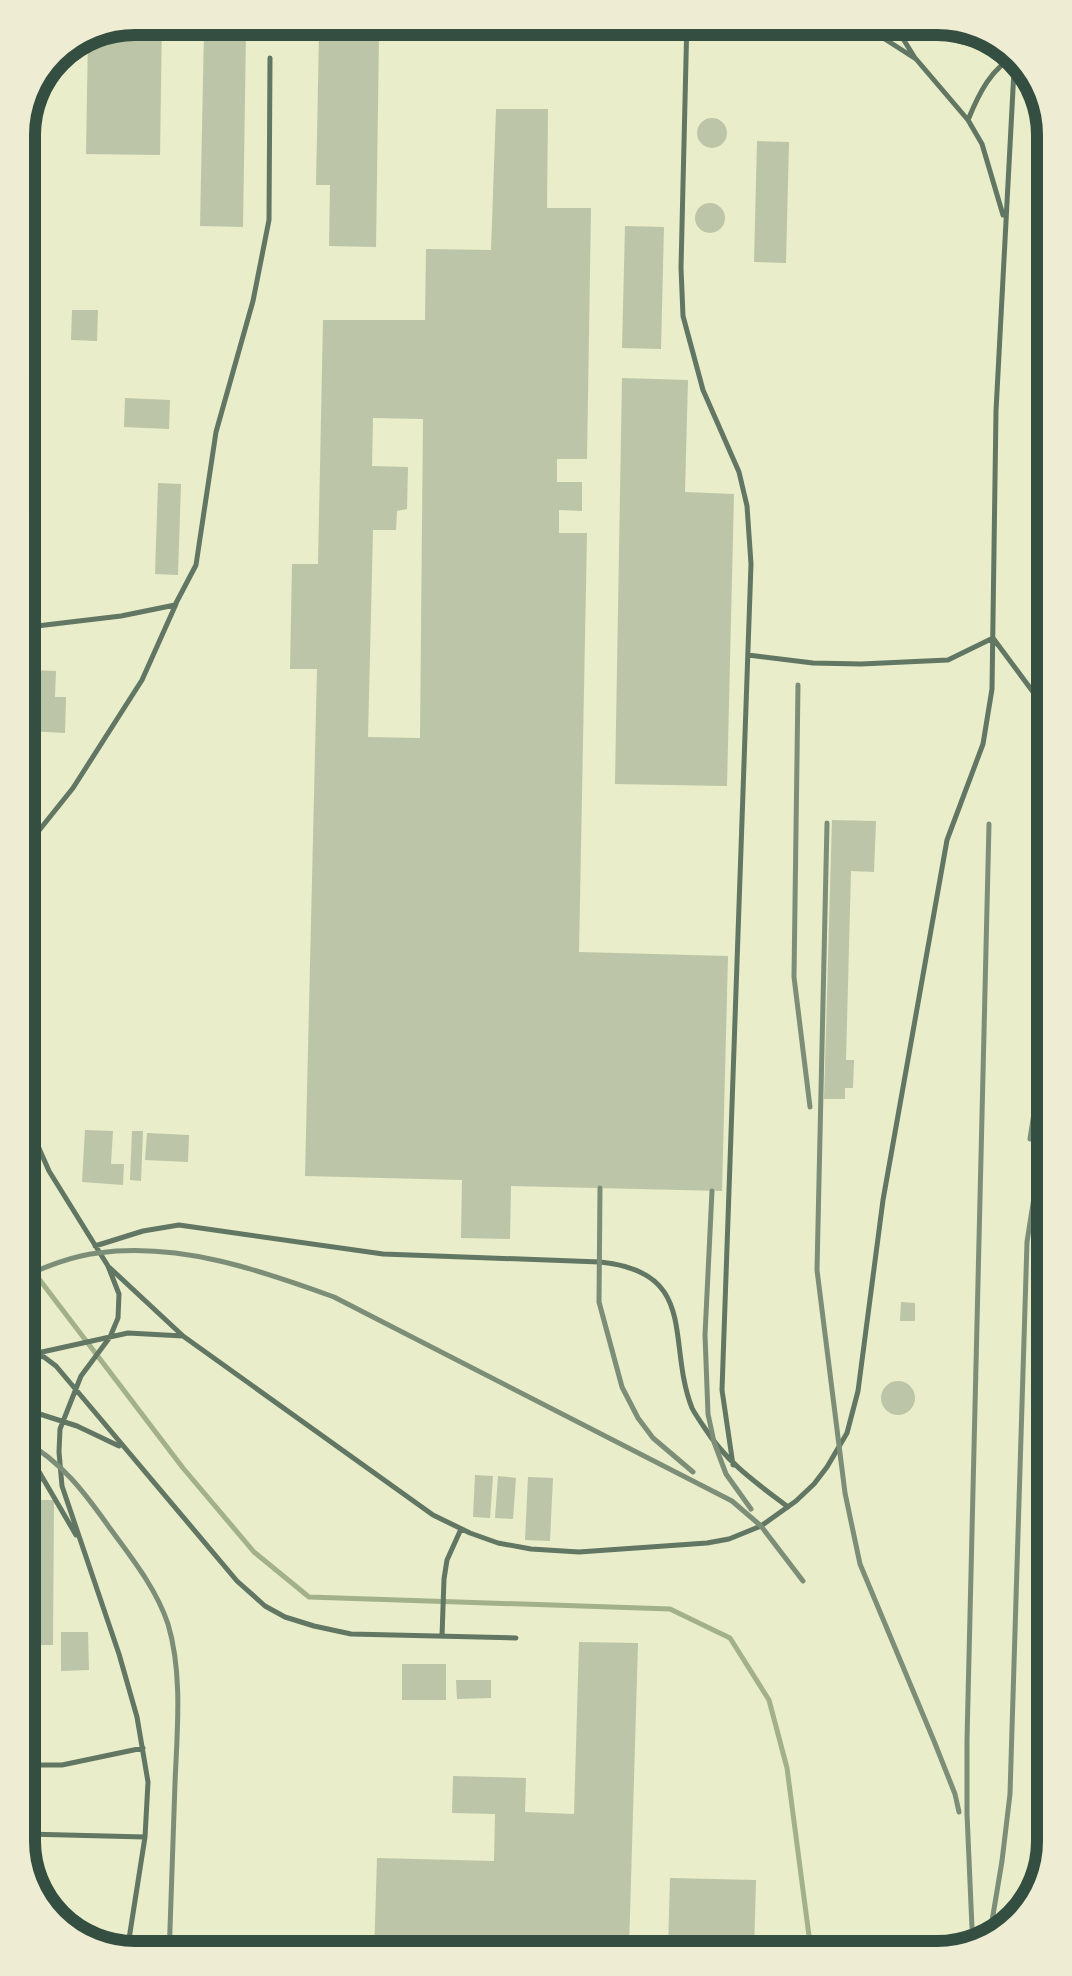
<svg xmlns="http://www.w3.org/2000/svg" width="1072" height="1976" font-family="Mulish,sans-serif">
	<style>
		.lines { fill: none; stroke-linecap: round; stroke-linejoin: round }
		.stream { stroke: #a3b18a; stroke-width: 5 }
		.building { fill: #bcc5a7; fill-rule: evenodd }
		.service { stroke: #617663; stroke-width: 5 }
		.rail { stroke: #7c8e77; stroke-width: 5 }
		.rim { fill: none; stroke: #344e41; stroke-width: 12 }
	</style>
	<rect width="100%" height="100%" fill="#e9edc9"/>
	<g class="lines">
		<path class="stream" d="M23 1258 183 1468 254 1552 309 1597 670 1609 730 1638 769 1700 787 1768 811 1951"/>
	</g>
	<path class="building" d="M135 17 162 18 160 155 86 154 88 37Z
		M204 31 246 32 243 227 200 226Z
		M319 34 379 35 376 247 329 246 330 185H316Z
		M496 109H548L547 208H591L587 459H557V482H582V511L559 510V533H587L579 952 728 956 722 1191 511 1186 510 1239 461 1238 462 1180 305 1176 317 669H290L292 564H318L323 320H425L426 249 491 250ZM373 418 423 419 420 738 368 737 373 530H396L397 511 407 509 408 467 372 466Z
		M697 133a15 15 0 1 1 30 0a15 15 0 1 1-30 0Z
		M757 141 789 142 786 263 754 262Z
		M695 218a15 15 0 1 1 30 0a15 15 0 1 1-30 0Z
		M625 226 664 227 661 349 622 348Z
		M72 310H98L97 341 71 340Z
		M622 378 688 380 685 492 734 494 727 786 615 784Z
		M125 398 170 400 169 429 124 427Z
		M158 483 181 484 178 575 155 574Z
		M30 670 56 671 55 697H66L65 733 28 731Z
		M832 820 876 821 874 872 851 871 846 1060H854L853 1088H845V1099H824Z
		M85 1130 113 1131 111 1164H124L123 1185 82 1182Z
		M132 1131H143L141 1181 130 1180Z
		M147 1133 189 1135 188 1162 145 1160Z
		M901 1302 915 1303V1321H900Z
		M881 1398a17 17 0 1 1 34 0a17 17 0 1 1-34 0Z
		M475 1475 493 1476 490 1518 473 1517Z
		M498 1476 516 1478 513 1519 495 1518Z
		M528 1477 553 1478 550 1541 525 1540Z
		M25 1500H54L53 1645H26Z
		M61 1632H88L89 1670 61 1671Z
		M579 1642 638 1643 629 1948 668 1949 670 1878 756 1880 754 1952 374 1956 377 1858 494 1861 495 1814 452 1813 453 1776 526 1778 525 1812 574 1814Z
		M402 1664H446V1700H402Z
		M456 1680H491V1698L457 1699Z"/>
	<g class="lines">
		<path class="service" d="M687 18 681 268 683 316 703 390 739 472 747 506 751 564 722 1390 733 1465
			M852 18 916 59 968 120 982 144 1003 215
			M890 18 915 58
			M968 120C979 93 991 68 1018 54
			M20 628 121 616 175 605 196 565 216 432 253 301 269 220 270 58
			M748 655 813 663 861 664 948 660 993 638 1048 712
			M21 853 73 788 142 680 176 604
			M23 1112 49 1171 108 1266 119 1294 118 1318 110 1337 81 1376 60 1429 59 1452 62 1486 119 1654 137 1717 148 1782 145 1837 126 1958
			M95 1246 143 1231 179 1225 383 1254 600 1262C700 1272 666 1342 692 1408 695 1414 700 1421 704 1427 727 1463 755 1482 788 1507
			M110 1268 183 1336
			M24 1356 128 1333 183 1336 433 1515 470 1533 498 1543 531 1549 579 1552 707 1543 729 1539 761 1526 796 1501 814 1484 827 1467 847 1433 858 1391 883 1200 947 840 983 744 992 689 996 411 1014 70 1005 53 870 18
			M24 1364 32 1354 44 1357 56 1366 237 1581 265 1606 285 1617 314 1626 351 1634 516 1638
			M24 1409 77 1426 119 1446
			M24 1446 76 1535
			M25 1467 42 1479
			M442 1636 444 1579 447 1560 461 1529
			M26 1765H62L143 1748
			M26 1834 145 1837"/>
		<path class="rail" d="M798 685 794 977 810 1107
			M827 823 817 1270 845 1493 860 1564 934 1741 955 1794 959 1812
			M1030 1139 1050 1007
			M600 1188 599 1302 622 1387 638 1418 653 1438 693 1472
			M712 1191 705 1335 708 1414 714 1442 726 1474 751 1509
			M24 1276C48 1266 72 1256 98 1253 179 1242 260 1270 334 1297L732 1501 761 1526 803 1581
			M1052 1378C1046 1398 1046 1419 1044 1440 1039 1508 1046 1575 1053 1643
			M24 1441C61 1461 85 1493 109 1527 131 1557 156 1588 168 1624 183 1674 177 1732 175 1783 173 1841 171 1899 169 1958
			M972 1928 967 1814V1740L989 824
			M988 1945 1002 1861 1010 1794 1027 1242 1035 1191 1051 1148"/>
	</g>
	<path d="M0 0H1072V1976H0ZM135 35H937A100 100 0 0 1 1037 135V1841A100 100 0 0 1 937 1941H135A100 100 0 0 1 35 1841V135A100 100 0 0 1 135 35Z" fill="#eeecd3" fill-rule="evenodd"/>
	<path class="rim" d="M135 35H937A100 100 0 0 1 1037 135V1841A100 100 0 0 1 937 1941H135A100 100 0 0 1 35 1841V135A100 100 0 0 1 135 35Z"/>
</svg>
